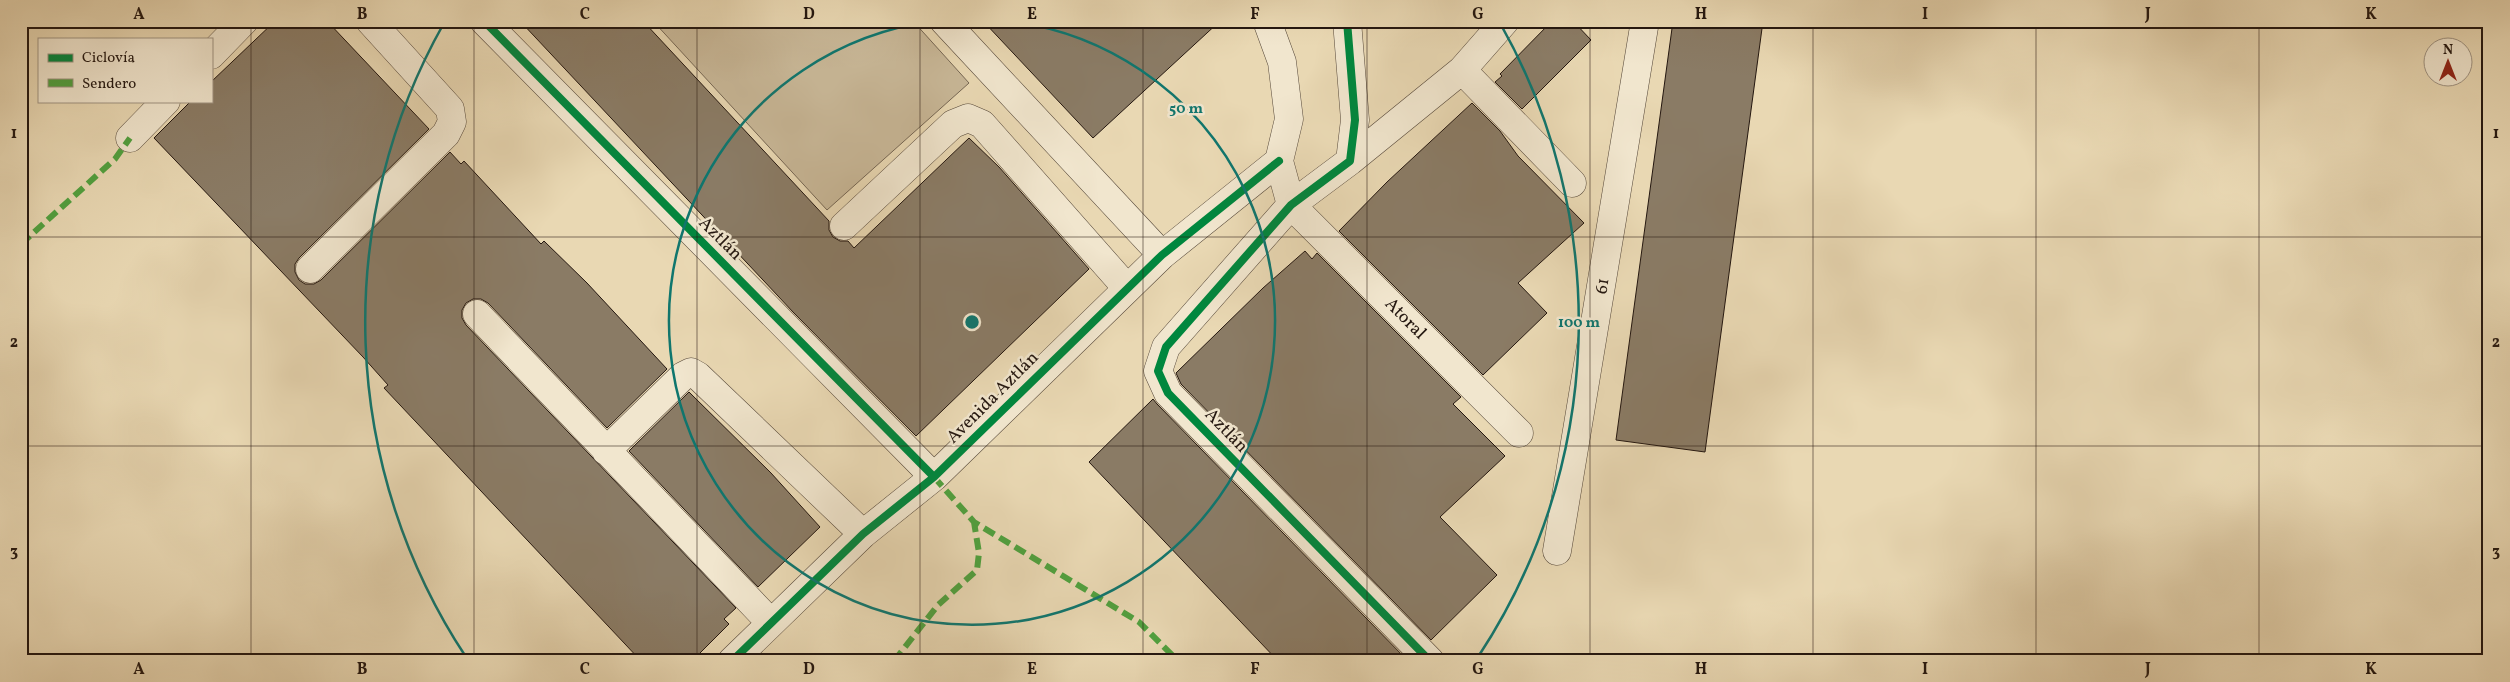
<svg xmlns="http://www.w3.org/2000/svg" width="2510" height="682" font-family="Vollkorn,serif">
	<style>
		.green { fill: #c8b797; stroke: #766754 }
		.building { fill: #8a7b65; stroke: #241710 }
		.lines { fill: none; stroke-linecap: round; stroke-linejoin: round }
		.minor-casing { stroke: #554739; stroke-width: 29 }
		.minor { stroke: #f1e6ce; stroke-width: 28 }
		.quiet { stroke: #50a13f; stroke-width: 6; stroke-dasharray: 12 6; stroke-linecap: butt }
		.cycleway-casing { stroke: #f1e6ce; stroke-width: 11 }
		.cycleway { stroke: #00873e; stroke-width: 8 }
		.grid { fill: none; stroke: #241710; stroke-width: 1; stroke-opacity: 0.55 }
		.ring { fill: none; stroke: #0f766e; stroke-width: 2.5 }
		.labels { text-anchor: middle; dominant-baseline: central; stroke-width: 5; stroke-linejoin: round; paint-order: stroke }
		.street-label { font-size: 18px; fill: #241710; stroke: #f1e6ce }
		.centre { fill: #0f766e; stroke: #f1e6ce; stroke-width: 2.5 }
		.ring-label { font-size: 15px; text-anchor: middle; font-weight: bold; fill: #0f766e; stroke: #f1e6ce; stroke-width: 5; stroke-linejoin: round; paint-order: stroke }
		.neatline { fill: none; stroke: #241710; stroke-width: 2 }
		.grid-label { font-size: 16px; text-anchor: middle; font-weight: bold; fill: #241710 }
	</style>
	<rect width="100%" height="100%" fill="#e9d8b3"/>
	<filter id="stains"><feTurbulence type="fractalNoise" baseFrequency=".004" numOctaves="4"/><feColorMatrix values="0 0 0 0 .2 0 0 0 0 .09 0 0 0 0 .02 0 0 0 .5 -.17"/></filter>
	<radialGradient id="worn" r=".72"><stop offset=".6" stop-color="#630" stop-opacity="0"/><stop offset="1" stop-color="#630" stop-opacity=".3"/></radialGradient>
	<path class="green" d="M653 21H913L969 83 827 210Z"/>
	<path class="building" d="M275 21H327L429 129 299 258 295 264V272L299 280 305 284H314L321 280 450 152 461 164 464 161 541 244 544 241 587 283 667 369 607 428 488 303 481 299H473L466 303 462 310V318L466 325 736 608 724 619 729 624 692 661H641L384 388 388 385 363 357 154 138 191 101H211V82Z
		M520 21H643L829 221V230L833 237 840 241H848L854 248 969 138 999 167 1089 269 916 436 793 312Z
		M983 21H1220L1093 138Z
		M1552 21H1573L1591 40 1522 109 1495 82 1502 76 1500 74Z
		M1673 21H1763L1705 452 1616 440Z
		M1472 103 1500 131 1518 156 1584 223 1518 283 1547 313 1483 375 1339 231 1387 182Z
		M1305 251 1312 259 1317 253 1461 397 1453 404 1505 456 1440 517 1497 575 1431 640 1181 384 1176 373 1263 288Z
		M689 392 771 473 820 527 758 587 629 451Z
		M1153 399 1157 404 1408 661H1278L1089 462Z"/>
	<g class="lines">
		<g class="minor-casing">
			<path id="minor" d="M484 21 934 477
				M944 21 1162 255
				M1267 21 1282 62 1289 119 1279 161 1291 205
				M1347 21 1355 120 1350 161 1291 205 1166 347 1158 371 1168 393 1430 661
				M211 55 244 21
				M1462 70 1572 183
				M130 138 166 101
				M1350 161 1462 70 1505 21
				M1291 205 1519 433
				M844 226 953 124 968 118 982 124 1126 287
				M310 269 446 134 452 122 450 109 370 21
				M477 314 771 623
				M606 451 683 376 691 372 698 376 863 534
				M1557 551 1645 21
				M732 661 863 534 934 477 1162 255 1279 161"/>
		</g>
		<use href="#minor" class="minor"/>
		<path class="quiet" d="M21 244 115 159 130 138
			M934 477 974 522 1139 622 1178 661
			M894 661 938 605 977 570 979 553 974 522"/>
		<g class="cycleway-casing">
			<path id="cycleway" d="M484 21 934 477
				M1347 21 1355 120 1350 161 1291 205 1166 347 1158 371 1168 393 1430 661
				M732 661 863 534 934 477 1162 255 1279 161"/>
		</g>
		<use href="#cycleway" class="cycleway"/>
	</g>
	<path class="grid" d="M251 21V661M474 21V661M697 21V661M920 21V661M1143 21V661M1367 21V661M1590 21V661M1813 21V661M2036 21V661M2259 21V661M21 237H2489M21 446H2489"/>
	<g class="ring">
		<path d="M1009 21A303 303 0 1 1 935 21"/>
		<path d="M466 657A607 607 0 0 1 444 23M1500 23A607 607 0 0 1 1478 657"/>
	</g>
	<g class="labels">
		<g class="street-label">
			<text transform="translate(720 239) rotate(45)">Aztlán</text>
			<text transform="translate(1603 286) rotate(-81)">61</text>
			<text transform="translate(1405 319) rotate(45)">Atoral</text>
			<text transform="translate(993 398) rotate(-45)">Avenida Aztlán</text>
			<text transform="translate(1226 431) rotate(46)">Aztlán</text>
		</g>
	</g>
	<circle cx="972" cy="322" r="8" class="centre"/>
	<g class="ring-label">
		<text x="1186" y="113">50 m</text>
		<text x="1579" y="327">100 m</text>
	</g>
	<rect width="2510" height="682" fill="none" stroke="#e9d8b3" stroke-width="55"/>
	<rect x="38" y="38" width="175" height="65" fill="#f1e6ce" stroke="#9f9382"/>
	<rect x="48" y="54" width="25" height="8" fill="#00873e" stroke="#9f9382"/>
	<text x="82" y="62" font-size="15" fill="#241710">Ciclovía</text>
	<rect x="48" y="79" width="25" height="8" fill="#50a13f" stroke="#9f9382"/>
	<text x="82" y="88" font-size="15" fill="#241710">Sendero</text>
	<g transform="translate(2448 62)"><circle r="24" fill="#f1e6ce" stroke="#9f9382"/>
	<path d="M0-4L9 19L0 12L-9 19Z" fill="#8f2418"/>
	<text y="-8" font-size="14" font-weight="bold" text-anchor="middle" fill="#241710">N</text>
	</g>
	<rect x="28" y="28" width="2454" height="626" class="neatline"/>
	<g class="grid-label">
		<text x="139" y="19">A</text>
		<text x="362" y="19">B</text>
		<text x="585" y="19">C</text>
		<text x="809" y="19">D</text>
		<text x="1032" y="19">E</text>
		<text x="1255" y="19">F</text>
		<text x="1478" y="19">G</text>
		<text x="1701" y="19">H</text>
		<text x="1925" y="19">I</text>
		<text x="2148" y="19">J</text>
		<text x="2371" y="19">K</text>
		<text x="14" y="138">1</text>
		<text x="2496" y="138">1</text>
		<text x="14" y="347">2</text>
		<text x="2496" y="347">2</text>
		<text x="14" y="556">3</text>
		<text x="2496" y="556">3</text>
		<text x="139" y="674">A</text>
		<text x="362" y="674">B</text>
		<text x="585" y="674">C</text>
		<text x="809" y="674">D</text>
		<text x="1032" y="674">E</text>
		<text x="1255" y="674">F</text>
		<text x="1478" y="674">G</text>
		<text x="1701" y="674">H</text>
		<text x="1925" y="674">I</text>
		<text x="2148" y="674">J</text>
		<text x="2371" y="674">K</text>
	</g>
	<rect width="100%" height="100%" filter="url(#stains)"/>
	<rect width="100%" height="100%" fill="url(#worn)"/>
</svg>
